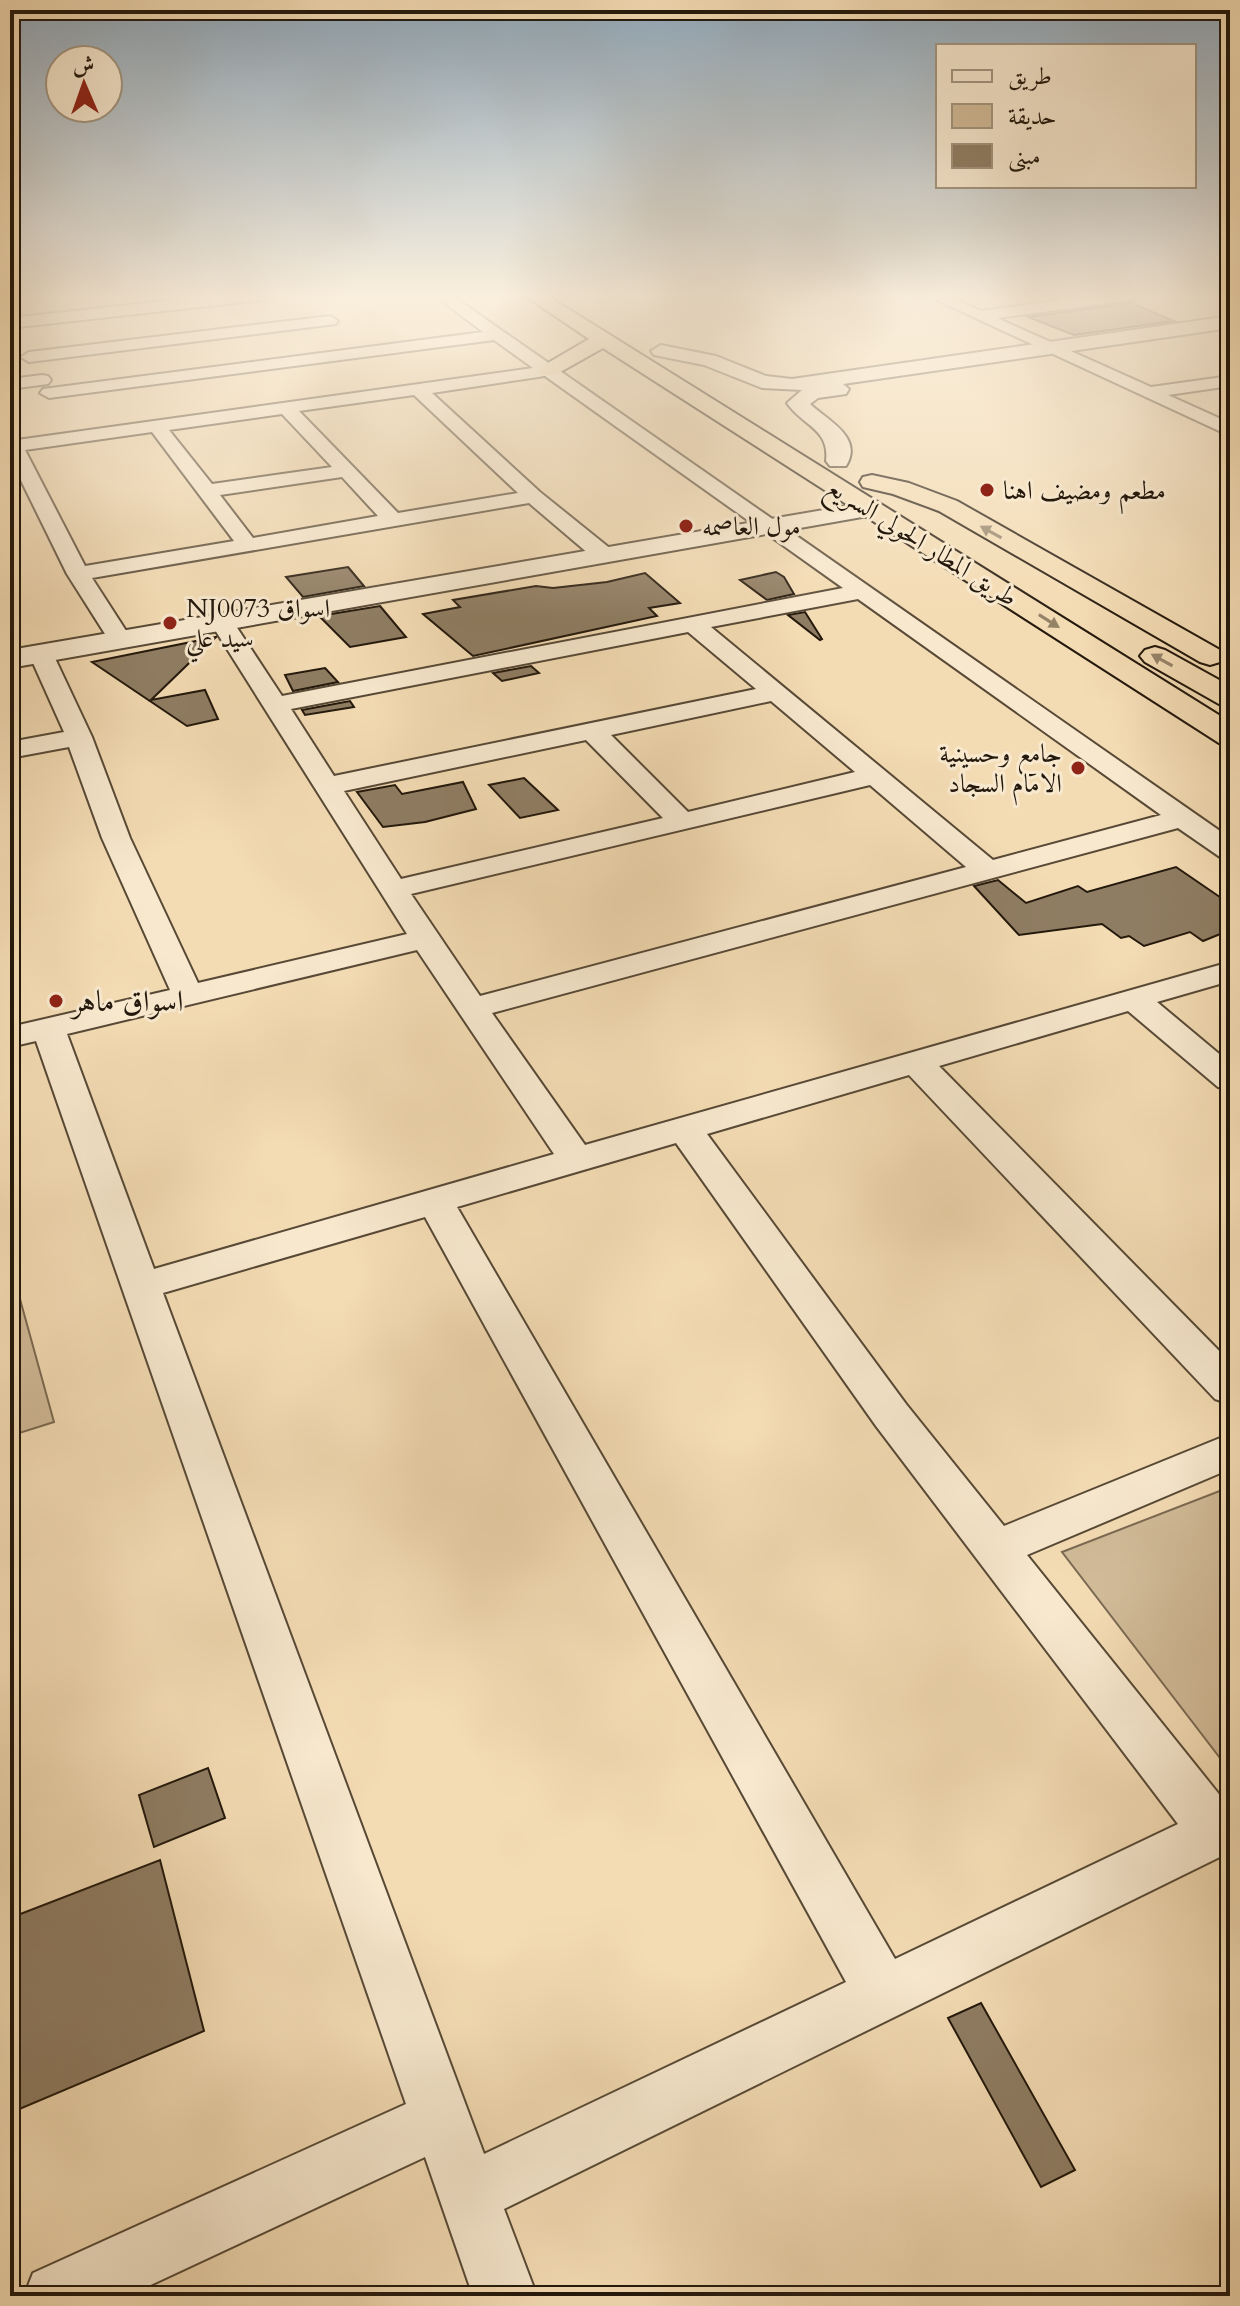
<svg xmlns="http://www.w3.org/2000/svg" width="1240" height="2306" font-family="Cardo,Amiri,serif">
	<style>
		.green { fill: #d0ba97; stroke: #7a6952; stroke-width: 2 }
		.building { fill: #8f7d63; stroke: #23180c; stroke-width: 2 }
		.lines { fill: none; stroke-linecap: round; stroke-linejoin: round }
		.minor-casing { stroke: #574936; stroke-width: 4 }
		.tertiary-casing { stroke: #574936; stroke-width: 4 }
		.trunk-casing { stroke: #23180c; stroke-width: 4 }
		.minor { fill: #f7e8ce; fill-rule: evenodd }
		.tertiary { fill: #f7e8ce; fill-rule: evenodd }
		.trunk { fill: #f3dbb3; fill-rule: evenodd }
		.oneway { fill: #958368 }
		.poi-dot { fill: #8f2418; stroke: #f7e8ce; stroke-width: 3 }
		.labels { text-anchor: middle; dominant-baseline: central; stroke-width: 6; stroke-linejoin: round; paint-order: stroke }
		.far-poi-label { font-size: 26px; fill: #23180c; stroke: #f7e8ce; text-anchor: start }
		.far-street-label { font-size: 26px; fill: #23180c; stroke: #f7e8ce }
		.poi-label { font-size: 30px; fill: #23180c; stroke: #f7e8ce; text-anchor: start }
	</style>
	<rect width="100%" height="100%" fill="#f3dbb3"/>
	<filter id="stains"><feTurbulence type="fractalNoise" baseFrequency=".0025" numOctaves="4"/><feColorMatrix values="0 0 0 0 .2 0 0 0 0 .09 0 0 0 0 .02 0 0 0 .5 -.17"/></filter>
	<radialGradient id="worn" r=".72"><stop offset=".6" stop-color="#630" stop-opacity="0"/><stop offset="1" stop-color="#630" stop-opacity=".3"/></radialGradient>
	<path class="green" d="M10 1263 54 1422 10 1436Z
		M1230 1487V1771L1062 1552Z"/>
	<path class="building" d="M1131 303 1174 321 1074 335 1028 317Z
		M348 567 364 586 303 597 286 577Z
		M776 572 784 577 794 594 767 600 740 580Z
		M645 573 680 603 649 608 657 616 473 656 423 614 460 607 453 600 536 586 553 588 607 582Z
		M380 606 406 637 350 647 319 616Z
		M805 612 822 639 820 640 788 615Z
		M216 637 151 700 205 690 218 719 187 726 92 662Z
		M531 666 539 673 502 681 493 673Z
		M325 668 338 682 293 691 285 675Z
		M350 701 354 707 305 715 302 710Z
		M524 778 558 810 520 818 489 785Z
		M463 782 476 809 425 822 383 827 357 792 395 785 402 794Z
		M1176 867 1230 904V930L1203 941 1190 932 1144 946 1129 936 1121 938 1102 924 1019 935 974 886 998 880 1026 903 1078 886 1087 892Z
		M208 1768 225 1818 154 1847 139 1795Z
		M160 1860 204 2031 10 2113V1918Z
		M981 2003 1075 2170 1041 2187 948 2018Z"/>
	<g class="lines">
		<g class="minor-casing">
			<path id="minor" d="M219 295H269L262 300 10 328V318Z
				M434 295H451L1230 838V860L1220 857 1178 828 492 1013 585 1145 1230 962V981L1157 1002 1230 1063V1090L1218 1087 1128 1011 939 1066 1230 1362V1404L1215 1399 909 1075 707 1134 906 1404 1004 1526 1230 1434V1469L1027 1555 1226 1803 1230 1802V1852L504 2209 537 2296H473L425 2157 127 2296H24L33 2273 406 2104 36 1041 10 1047V1027L170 990 102 838 69 747 10 758V742L64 732 29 654 33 649H49L53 654 92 737 130 838 198 983 407 934 210 622 214 617H230L282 696 843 588 545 376 432 393 540 492 612 550 615 555 612 560H596L529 503 92 578 132 640 128 645H112L67 574 10 458V441L533 368 494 340 49 398 40 393 43 389 483 332ZM414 395 518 493 398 513 299 411ZM282 414 332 467 212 484 169 430ZM152 432 234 541 85 566 25 450ZM342 477 378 516 253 538 220 495ZM858 599 1161 815 993 860 711 627ZM688 632 756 689 334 776 291 709ZM771 701 855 772 688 812 611 735ZM586 740 663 818 401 879 344 791ZM870 785 966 867 480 996 411 894ZM417 950 554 1154 154 1269 67 1034ZM676 1143 876 1426 1178 1824 895 1959 457 1207ZM425 1217 846 1982 484 2154 163 1293Z
				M926 295H946L981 311 1098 295H1140L1133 300 997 318 1151 387 1230 376V386L1168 395 1230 423V436Z
				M330 316 338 321 336 324 29 362 21 357 29 352Z
				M42 375 48 376 51 380 48 384 10 389V379Z"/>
		</g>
		<g class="tertiary-casing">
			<path id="tertiary" d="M1230 316V328L843 384 849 389 846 394 818 398 810 404C827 420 864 437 846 466H830L826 461C830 429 803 426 787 403L802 390 762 388 704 365 654 355 651 351 661 345 716 356 766 376 792 379Z
				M870 502 879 504 882 509 879 514 10 668V650Z"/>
		</g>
		<g class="trunk-casing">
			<path id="trunk" d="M524 295H546L1230 722V745L1219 743 603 348 555 375H541L538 371 541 367 589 339Z
				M872 475 909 483 957 501 1220 650 1225 656 1220 662 1210 665 1200 662 939 511 893 494 863 487 860 482 863 477Z
				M1155 647 1165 650 1230 686V707L1219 704 1145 662 1140 656 1145 650Z"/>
		</g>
		<use href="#minor" class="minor"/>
		<use href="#tertiary" class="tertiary"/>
		<use href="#trunk" class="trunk"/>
	</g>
	<defs><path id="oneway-solid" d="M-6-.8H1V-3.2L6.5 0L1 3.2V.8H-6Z" transform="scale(2)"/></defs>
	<g class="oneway">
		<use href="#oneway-solid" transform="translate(991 532) rotate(-151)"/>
		<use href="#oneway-solid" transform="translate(1049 621) rotate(32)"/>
		<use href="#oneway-solid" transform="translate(1162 660) rotate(-151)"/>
	</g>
	<linearGradient id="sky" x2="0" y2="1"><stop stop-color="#90a9bc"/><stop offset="0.48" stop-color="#faefdd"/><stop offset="1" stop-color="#faefdd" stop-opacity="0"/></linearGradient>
	<rect width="1240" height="618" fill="url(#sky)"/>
	<g class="poi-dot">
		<circle cx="987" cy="490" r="8"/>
		<circle cx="686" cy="526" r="8"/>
		<circle cx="170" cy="623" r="8"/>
		<circle cx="1078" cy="768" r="8"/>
		<circle cx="56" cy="1001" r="8"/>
	</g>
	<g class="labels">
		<g class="far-poi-label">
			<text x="1003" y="490">مطعم ومضيف اهنا</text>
			<text x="702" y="526">مول العاصمه</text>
			<text x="186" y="608">NJ0073 اسواق<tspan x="186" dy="30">سيد علي</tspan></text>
			<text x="1062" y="753" text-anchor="end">جامع وحسينية<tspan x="1062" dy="30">الامام السجاد</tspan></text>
		</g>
		<g class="far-street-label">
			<text transform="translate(922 542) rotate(32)">طريق المطار الحولي السريع</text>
		</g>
		<g class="poi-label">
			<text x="72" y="1001">اسواق ماهر</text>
		</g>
	</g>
	<rect width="1240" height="2306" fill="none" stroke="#f3dbb3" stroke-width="40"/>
	<rect x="12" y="12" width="1216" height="2282" fill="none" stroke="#23180c" stroke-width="4"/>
	<rect x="20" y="20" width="1200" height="2266" fill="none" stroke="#23180c" stroke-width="2"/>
	<rect x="936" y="44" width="260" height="144" fill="#f7e8ce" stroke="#a29580" stroke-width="2"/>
	<rect x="952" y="70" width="40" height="12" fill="#f7e8ce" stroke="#a29580" stroke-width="2"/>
	<text x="1008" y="84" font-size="24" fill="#23180c">طريق</text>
	<rect x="952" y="104" width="40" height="24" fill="#d0ba97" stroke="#a29580" stroke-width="2"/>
	<text x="1008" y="124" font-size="24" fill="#23180c">حديقة</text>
	<rect x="952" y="144" width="40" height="24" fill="#8f7d63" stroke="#a29580" stroke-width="2"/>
	<text x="1008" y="164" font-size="24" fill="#23180c">مبنى</text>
	<g transform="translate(84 84) rotate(358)"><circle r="38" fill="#f7e8ce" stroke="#a29580" stroke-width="2"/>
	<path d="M0-6L14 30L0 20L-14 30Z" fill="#8f2418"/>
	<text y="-12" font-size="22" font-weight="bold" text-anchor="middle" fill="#23180c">ش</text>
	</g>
	<rect width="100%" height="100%" filter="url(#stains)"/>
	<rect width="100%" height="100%" fill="url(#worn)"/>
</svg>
